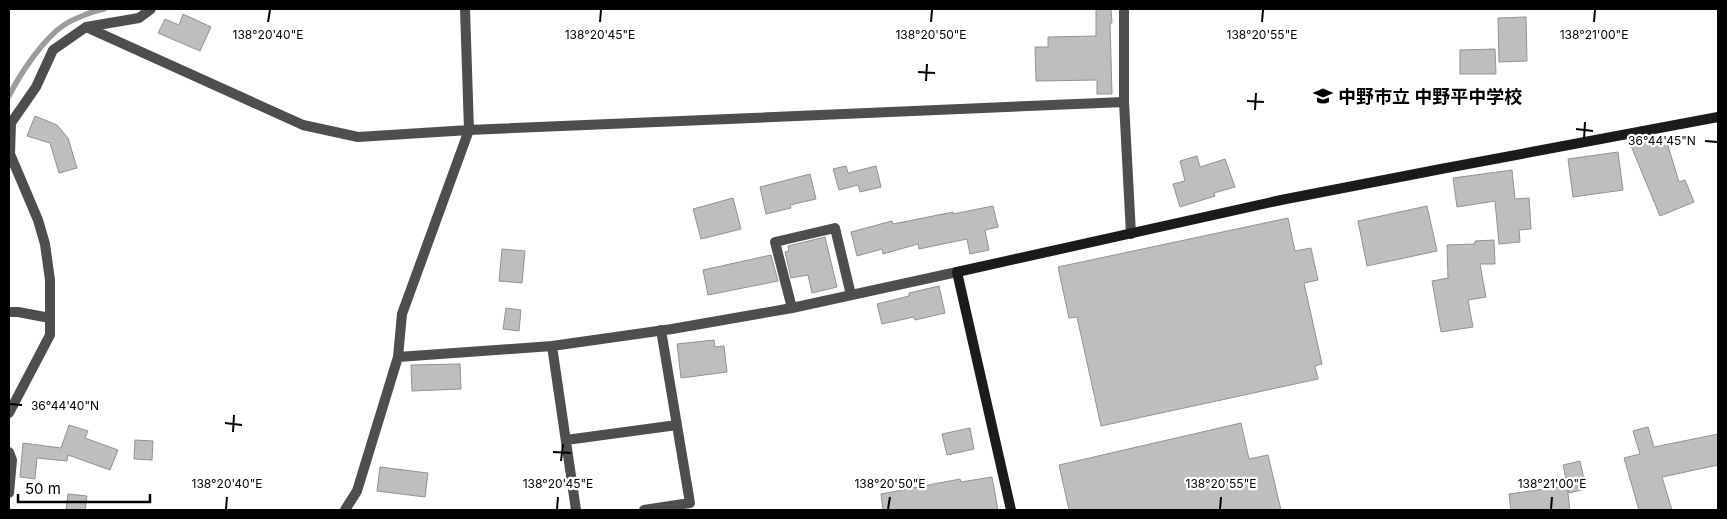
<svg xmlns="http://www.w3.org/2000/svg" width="1727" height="519" font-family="Inter,'Noto Sans JP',sans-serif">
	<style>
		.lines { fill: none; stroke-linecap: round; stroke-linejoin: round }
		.stream { stroke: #9c9c9c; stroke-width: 5.5 }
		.building { fill: #bebebe; stroke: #929292 }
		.street { stroke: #4e4e4e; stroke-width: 10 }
		.secondary { stroke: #1b1b1b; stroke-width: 10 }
		.ticks { fill: none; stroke: #000; stroke-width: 2 }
		.labels { text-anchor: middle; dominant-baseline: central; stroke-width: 4.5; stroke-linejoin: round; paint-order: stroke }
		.poi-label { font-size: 18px; font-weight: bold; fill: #000; stroke: #fff; text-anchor: start }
		.ticks-label { font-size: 12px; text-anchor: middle; fill: #000; stroke: #fff; stroke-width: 4.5; stroke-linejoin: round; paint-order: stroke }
	</style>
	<rect width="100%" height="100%" fill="#fff"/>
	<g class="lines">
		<path class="stream" d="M9 96C20 74 43 39 64 25 73 19 93 11 104 9"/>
	</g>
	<path class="building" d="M1096 9H1111L1112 23H1110L1112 94H1097V80L1036 81 1035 47H1048V37L1096 36Z
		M183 14 211 27 200 51 158 33 165 19 179 25Z
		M1526 17 1527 61 1499 62 1498 18Z
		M1495 49 1496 74H1460V50Z
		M35 116 57 125 68 138 77 168 59 173 50 143 27 136Z
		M1665 136 1679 182 1685 180 1694 202 1660 216 1631 146Z
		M1618 152 1623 190 1573 197 1568 159Z
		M1197 156 1200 167 1225 159 1235 187 1214 193 1215 196 1180 207 1173 184 1185 181 1180 161Z
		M846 166 848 173 876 166 881 187 860 192 858 185 839 190 833 169Z
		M1512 170 1515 199 1529 198 1531 229 1519 230 1520 242 1499 244 1495 201 1457 207 1453 178Z
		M810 174 816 199 790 205 791 208 766 214 760 187Z
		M733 198 741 229 701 239 693 209Z
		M993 206 998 227 985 230 989 250 970 254 967 239 919 249 918 244 883 254 882 249 857 256 851 232 892 221 893 224 953 212V214Z
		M1427 206 1437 251 1367 266 1358 221Z
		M1288 218 1295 251 1311 248 1318 280 1304 283 1322 364 1315 366 1318 379 1101 426 1077 317 1069 318 1058 267Z
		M825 237 837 287 812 293 808 275 791 278 785 252 789 251 788 246Z
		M1494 240 1495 264H1480L1486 297 1468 300 1473 327 1441 332 1432 281 1448 278 1447 245 1475 244V241Z
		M502 249 525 251 522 283 499 281Z
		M771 255 778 281 708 295 703 270Z
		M939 286 945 313 915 320 914 317 882 324 877 304 909 296V293Z
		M506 308 521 310 519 331 503 329Z
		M714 340 715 347 724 346 727 372 681 378 677 344Z
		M460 364 461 389 412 391 411 365Z
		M1241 423 1249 459 1268 455 1281 510H1069L1059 465Z
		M69 425 88 431 85 438 118 450 110 470 68 455 67 461 37 458 35 479 20 477 23 443 61 448Z
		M1648 427 1654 447 1718 434V465L1662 477 1672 510H1639L1624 458 1640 454 1633 431Z
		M970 428 974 449 947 455 942 434Z
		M135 440 153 441 152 460 134 459Z
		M1580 461 1586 489 1569 493 1563 465Z
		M380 467 428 473 425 497 377 491Z
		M992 477 998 510H883L881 494 960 479 961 482Z
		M1567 486 1570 510H1511L1509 494Z
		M68 494 87 496 85 510H66Z"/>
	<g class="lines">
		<path class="street" d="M1124 9V102L1131 234
			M86 27 303 125 358 137 469 130 1124 102
			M792 308 775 242 835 228 851 295
			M9 312H18L50 318
			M552 346 576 510
			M398 357 552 346 672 329 792 308 957 272
			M9 413 50 335V280L45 244 38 220 10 154 11 123 36 87 53 50 86 27 139 18 151 9
			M566 440 677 425
			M9 452 12 460 9 493
			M345 510 357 491 398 357 402 314 469 130 465 9
			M644 510 690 503 661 330"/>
		<path class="secondary" d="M1011 510 957 272 1281 200 1441 169 1718 117"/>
	</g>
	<path class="ticks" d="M268 22 270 10M600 22 601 10M931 22 932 10M1262 22 1263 10M1594 22 1595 10M918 72 935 73M926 81 927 64M1247 101 1264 102M1255 110 1256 93M1576 129 1593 131M1584 139 1585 122M1705 141 1717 142M10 404 22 405M225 423 242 425M233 432 234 415M553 452 571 453M561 461 563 444M226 509 227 497M557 509 558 497M888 509 890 497M1220 509 1221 497M1551 509 1552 497"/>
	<defs>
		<g id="school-bare" transform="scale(1.5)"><path d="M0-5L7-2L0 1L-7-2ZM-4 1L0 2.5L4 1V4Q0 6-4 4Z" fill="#000" stroke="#fff" stroke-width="2.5" paint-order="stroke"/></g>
	</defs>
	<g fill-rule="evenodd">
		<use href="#school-bare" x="1323" y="96"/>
	</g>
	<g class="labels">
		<g class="poi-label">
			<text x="1338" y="96">中野市立 中野平中学校</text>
		</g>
	</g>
	<g class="ticks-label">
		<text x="268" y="39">138°20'40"E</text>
		<text x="600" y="39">138°20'45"E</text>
		<text x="931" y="39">138°20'50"E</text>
		<text x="1262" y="39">138°20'55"E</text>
		<text x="1594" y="39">138°21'00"E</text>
		<text x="1662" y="145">36°44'45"N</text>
		<text x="65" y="410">36°44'40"N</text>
		<text x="227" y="488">138°20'40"E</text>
		<text x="558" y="488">138°20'45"E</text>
		<text x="890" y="488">138°20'50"E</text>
		<text x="1221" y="488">138°20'55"E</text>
		<text x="1552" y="488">138°21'00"E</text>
	</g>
	<rect width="1727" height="519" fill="none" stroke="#000000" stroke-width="20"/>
	<path d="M18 494v8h132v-8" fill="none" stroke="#000000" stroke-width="2.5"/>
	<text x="25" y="494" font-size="15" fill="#000000" stroke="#ffffff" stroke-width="4" paint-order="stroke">50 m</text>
</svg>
